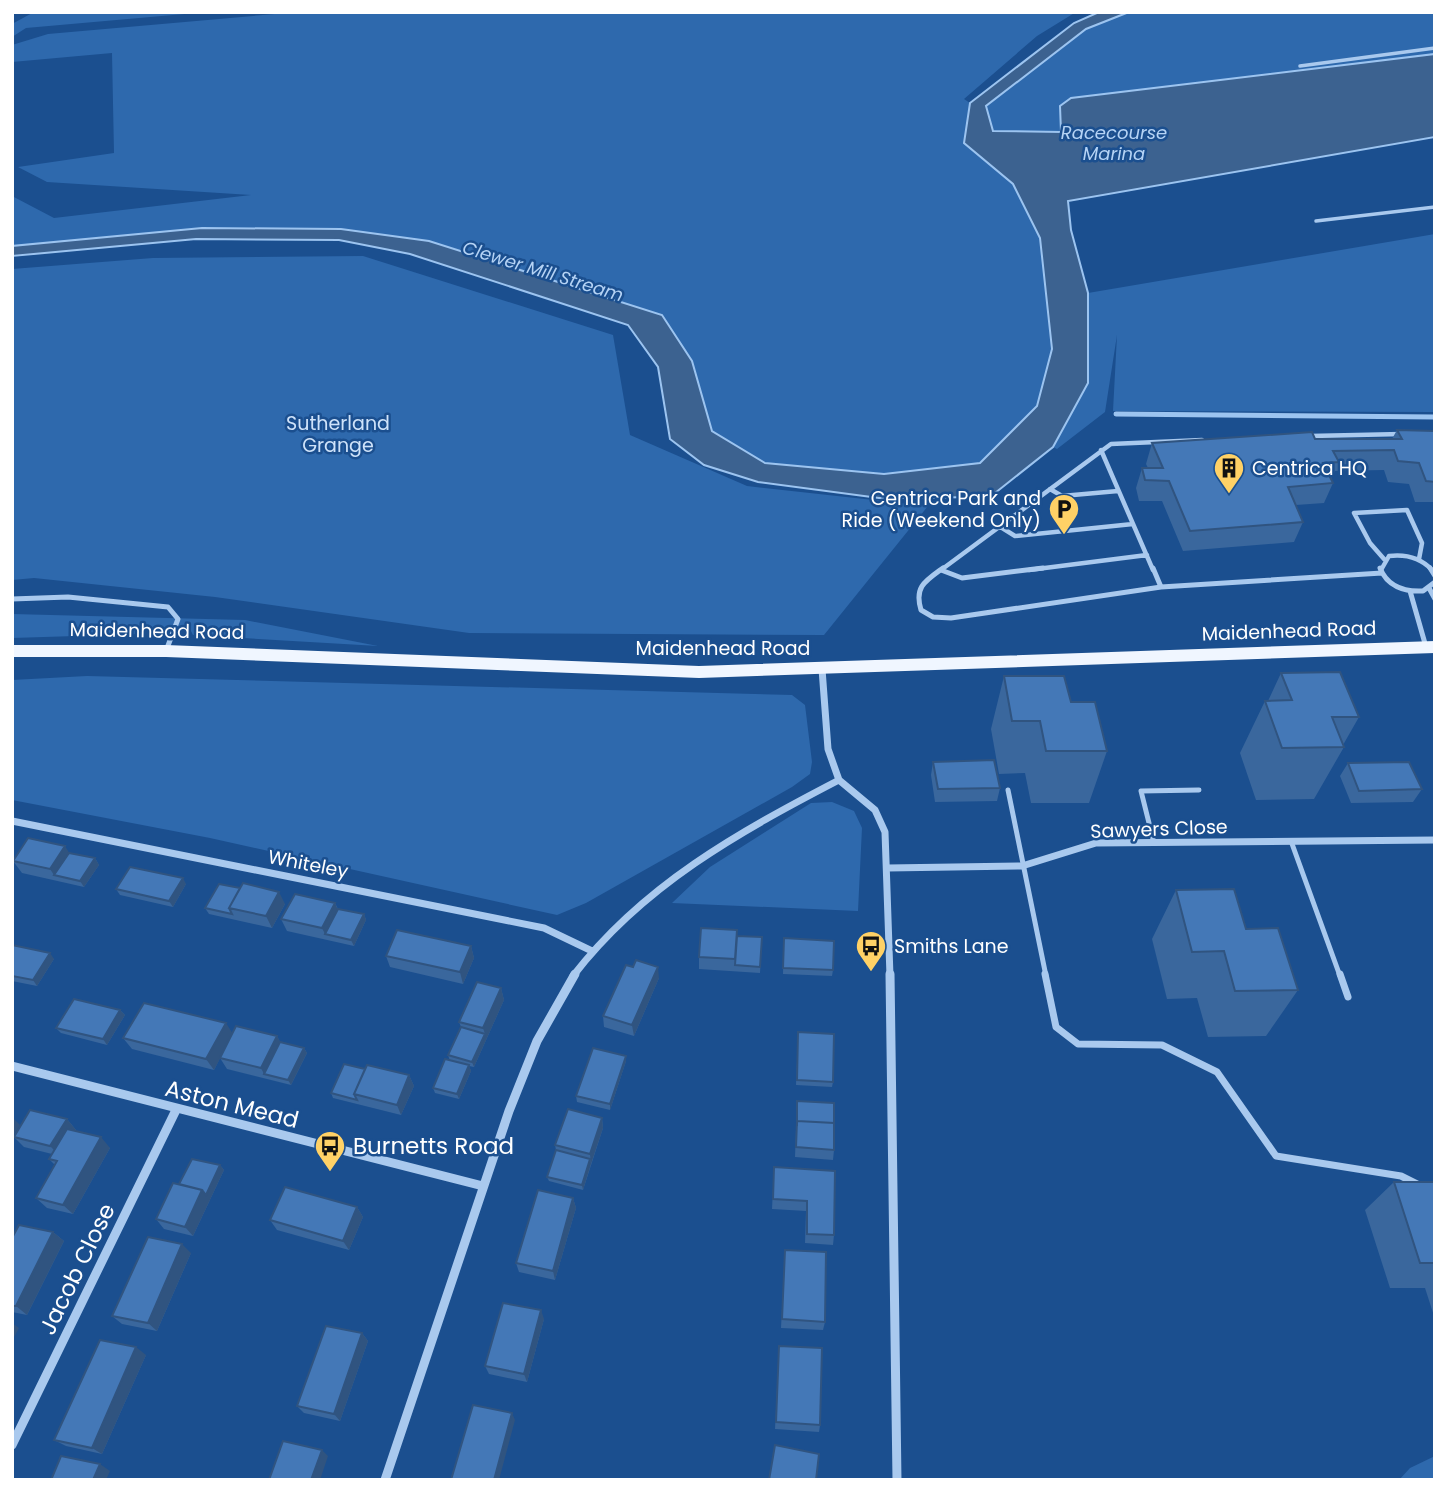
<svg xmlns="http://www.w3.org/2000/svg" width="1447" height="1492" font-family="Poppins,sans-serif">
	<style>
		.green { fill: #2e69ad }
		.water { fill: #3c6290; stroke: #9cc4f0; stroke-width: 2 }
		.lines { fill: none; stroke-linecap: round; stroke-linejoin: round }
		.stream { stroke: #9cc4f0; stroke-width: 5 }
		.service-far3 { stroke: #a9c9ee; stroke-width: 3.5 }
		.service-far2 { stroke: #a9c9ee; stroke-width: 4.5 }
		.service-far1 { stroke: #a9c9ee; stroke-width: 5 }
		.service { stroke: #a9c9ee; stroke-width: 7 }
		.minor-far1 { stroke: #a9c9ee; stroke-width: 7 }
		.minor { stroke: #a9c9ee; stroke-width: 9 }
		.primary { fill: #f0f6ff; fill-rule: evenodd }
		.wall { fill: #3a679d }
		.shaded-wall { fill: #305480 }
		.building { fill: #4478b7; stroke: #305480; stroke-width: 2 }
		.labels { text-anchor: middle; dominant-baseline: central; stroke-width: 5; stroke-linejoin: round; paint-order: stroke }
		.far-water-label { font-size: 18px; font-style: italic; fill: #b5d3f5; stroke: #1b4f8f }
		.park-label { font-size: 19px; fill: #cfe3fa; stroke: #1b4f8f }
		.poi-label { font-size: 19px; fill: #fff; stroke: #1b4f8f; text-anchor: start }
		.street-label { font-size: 19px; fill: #fff; stroke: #1b4f8f }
		.near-street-label { font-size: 23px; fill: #fff; stroke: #1b4f8f }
		.near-poi-label { font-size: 23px; fill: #fff; stroke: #1b4f8f; text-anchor: start }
	</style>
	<rect width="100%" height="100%" fill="#1b4f8f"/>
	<path class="green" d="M34 12H207L26 28 12 37V24Z
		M298 12H1076L1037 36 964 99 970 103 964 143 1013 184 1040 238 1052 349 1037 406 980 463 884 474 765 463 712 431 692 361 662 315 429 242 341 229 202 228 12 246V196L54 218 251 195 47 182 18 167 114 153 112 53 12 62V45L48 34Z
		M1129 12H1435V54L1071 98 1060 107 1062 133 993 131 986 106 1086 29Z
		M1435 234V412L1113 411 1117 335 1105 412 1057 449 1053 447 1088 383V293Z
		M363 256 613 335 630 435 747 486 928 506 824 635 469 633 215 597 34 578 12 580V269L153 258Z
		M12 614 245 620 378 646 193 635 190 629H142L140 634 12 638Z
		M87 676 792 695 805 705 812 762 810 774 792 787 586 903 557 915 210 838 12 800V680Z
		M832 802 854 811 862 828 858 911 672 903 710 867 811 803Z
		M1435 1456V1480H1399L1410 1468Z"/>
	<path class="water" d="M1099 12H1129L1086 29 986 106 993 131 1061 132 1060 106 1071 98 1435 54V137L1068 201 1071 230 1088 293V383L1053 447 990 497 879 498 758 482 704 465 670 439 658 367 628 325 410 254 339 240 196 239 12 256V246L202 228 341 229 429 241 662 315 692 361 712 431 765 463 884 474 980 463 1037 406 1052 349 1040 238 1013 184 964 143 970 103 1074 23Z"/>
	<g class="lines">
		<path class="stream" d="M1116 414 1435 417"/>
		<path class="service-far3" d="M1300 66 1435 48
			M1316 221 1435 207"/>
		<path class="service-far2" d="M1310 436 1402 434
			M1101 450 1153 570
			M1050 489 1062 496 1118 491
			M999 526 1015 536 1133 524
			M1384 559 1370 543 1354 513 1407 510 1422 543 1419 559
			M941 570 1111 444 1202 440
			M1029 570 1147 555
			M1381 570 1389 556C1406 554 1420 557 1432 570"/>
		<path class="service-far1" d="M943 568C925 581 914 587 921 610L933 617 951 618 1161 587 1382 573
			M1153 568 1161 587
			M1380 568C1387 586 1404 592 1423 591L1435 582
			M1430 568 1435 576
			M941 570 962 578 1043 568
			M1429 588 1435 599
			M1410 591 1426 647
			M12 599 68 597 168 607 178 619 166 651
			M1008 790 1046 976
			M1291 841 1340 976
			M1154 843 1141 791 1199 790"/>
		<path class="service" d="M1045 974 1056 1027 1078 1044 1162 1045 1217 1072 1276 1156 1401 1176 1417 1184
			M1340 974 1348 997"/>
		<path class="minor-far1" d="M822 669 828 749 839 780 875 810 885 832 890 976
			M12 821 544 928 592 951
			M888 868 1022 866 1096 843 1435 840
			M573 976C643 885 739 832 839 780"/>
		<path class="minor" d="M890 974 897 1480
			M12 1066 483 1186
			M12 1445 176 1110
			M385 1480 509 1111 537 1041 575 974"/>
		<path class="primary" d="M1435 641V653L699 678 166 657H12V645H166L699 666Z"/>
	</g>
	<path class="wall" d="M1397 430 1435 431V502H1415L1409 484 1388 482 1384 470 1335 471 1331 479 1333 483 1324 503 1296 505 1303 522 1294 542 1183 551 1162 501H1139L1136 488 1142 468H1148L1146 464 1152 443 1315 439H1392Z
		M1281 673 1359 717 1343 745 1344 747 1314 799 1256 800 1240 753 1265 701H1268Z
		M1004 676 1071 702 1107 751 1089 803H1031L1025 773 999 774 991 729Z
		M933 762 1000 788 997 801 935 802 931 775Z
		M1348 763 1422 789 1413 802 1351 803 1340 776Z
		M69 853 95 858 99 865 84 887 22 873 13 861Z
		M186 884 173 907 120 895 116 889Z
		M1176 890 1246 929 1298 990 1266 1036 1208 1037 1197 998 1167 999 1152 939Z
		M335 903 338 909 364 914 366 920 354 946 287 931 281 919Z
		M285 904 272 928 209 914 205 908Z
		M737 936 762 937 760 973 699 969V957Z
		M784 938 833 970 832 976 783 974Z
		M12 945 54 959 37 986 12 981Z
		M471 946 474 958 463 984 390 967 386 956Z
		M633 967 659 978 634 1036 604 1027 603 1016Z
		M501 988 504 1000 474 1067 469 1066 471 1071 459 1099 435 1093 433 1088 450 1061 448 1055 461 1027 459 1022Z
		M120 1010 125 1015 107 1045 61 1033 56 1028Z
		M232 1034 277 1036 280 1042 304 1048 307 1053 291 1085 227 1069 220 1058 214 1070 132 1049 123 1038Z
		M798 1037 833 1082 832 1087 796 1085Z
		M626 1056V1061L610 1110 577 1102 576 1096Z
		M365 1069 409 1075 414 1086 401 1115 333 1098 331 1093Z
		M797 1101 834 1150 833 1160 795 1157Z
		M602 1118 603 1128 583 1190 549 1181 547 1177 556 1150 555 1145Z
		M67 1119 76 1130 75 1131 110 1148 73 1214 47 1208 36 1198 55 1165 49 1159 52 1154 24 1147 14 1137Z
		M220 1165 224 1170 193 1236 164 1229 156 1219 179 1184Z
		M774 1167 835 1171 834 1235 833 1245 805 1243 806 1211 772 1209Z
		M1394 1182H1435V1319L1425 1288H1390L1365 1210Z
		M573 1198 576 1208 555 1280 519 1272 516 1263Z
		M357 1207 363 1217 349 1250 277 1230 270 1220Z
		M53 1232 64 1241 27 1315 12 1312V1238Z
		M785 1250 825 1322 823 1330 781 1328Z
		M191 1253 157 1331 122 1324 112 1316Z
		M544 1319 527 1382 489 1374 485 1366Z
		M362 1333 368 1341 340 1421 304 1413 297 1406Z
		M779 1346 820 1425 819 1432 775 1429Z
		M146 1355 102 1454 66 1446 54 1440Z"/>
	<path class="shaded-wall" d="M65 846 73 859 54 875 58 881 50 869Z
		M95 858 99 865 84 887 80 881Z
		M183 878 186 884 173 907 169 901Z
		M279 892 285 904 272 928 266 916Z
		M335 903 340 915 325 934 322 928Z
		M364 914 366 920 354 946 351 940Z
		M471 946 474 958 463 984 460 972Z
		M50 953 54 959 37 986 33 980Z
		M658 967 659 978 634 1036 632 1025Z
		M501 988 504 1000 474 1067 472 1062 485 1034 483 1028Z
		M120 1010 125 1015 107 1045 103 1039Z
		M226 1023 233 1034 214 1070 206 1059Z
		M277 1036 283 1047 264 1074 261 1068Z
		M304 1048 307 1053 291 1085 288 1080Z
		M626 1056V1061L610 1110V1104Z
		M469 1065 471 1071 459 1099 457 1094Z
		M409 1075 414 1086 401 1115 397 1105Z
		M12 1117 20 1125 12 1138Z
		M602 1118 603 1128 591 1164 590 1154Z
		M67 1119 76 1130 60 1156 50 1146Z
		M101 1137 110 1148 73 1214 63 1205Z
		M590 1159 591 1164 583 1190 582 1185Z
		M220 1165 224 1170 193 1236 185 1227 202 1190Z
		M573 1198 576 1208 555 1280 553 1271Z
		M357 1207 363 1217 349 1250 343 1241Z
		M53 1232 64 1241 27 1315 16 1306Z
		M182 1244 191 1253 157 1331 148 1323Z
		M541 1310 544 1319 527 1382 524 1374Z
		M12 1323 19 1328 12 1341Z
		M362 1333 368 1341 340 1421 334 1414Z
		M136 1347 146 1355 102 1454 92 1448Z
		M512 1413 515 1420 499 1480H494Z
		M322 1450 328 1456 320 1480H311Z
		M100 1464 110 1471 106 1480H93Z"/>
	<path class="building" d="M1397 430 1435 431V482L1426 481 1419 463 1398 461 1394 450 1333 451 1339 462 1323 463 1333 483 1288 487 1303 522 1190 531 1169 481 1145 480 1142 468H1163L1152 443 1312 432 1315 439H1402Z
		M1340 672 1359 717H1332L1344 747 1282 748 1265 701 1292 700 1281 673Z
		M1004 676H1064L1071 702H1095L1107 751H1046L1040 721H1012Z
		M994 760 1000 788 938 789 933 762Z
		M1409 762 1422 789 1359 791 1348 763Z
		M28 838 65 846 50 869 13 861Z
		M69 853 95 858 80 881 54 875Z
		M130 867 183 878 169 901 116 889Z
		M243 883 279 892 266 916 229 908Z
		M219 884 240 888 229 908 232 914 205 908Z
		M1234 889 1246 929 1278 928 1298 990 1235 991 1224 951 1192 952 1176 890Z
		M295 894 335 903 322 928 281 919Z
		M338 909 364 914 351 940 325 934Z
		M701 928 737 930 735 959 699 957Z
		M397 930 471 946 460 972 386 956Z
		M737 936 762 937 760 967 735 965Z
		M784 938 834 941 833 970 783 968Z
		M12 945 50 953 33 980 12 976Z
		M636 960 658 967 632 1025 603 1016 626 965 633 967Z
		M477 982 501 988 483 1028 459 1022Z
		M74 999 120 1010 103 1039 56 1028Z
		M144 1003 226 1023 206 1059 123 1038Z
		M236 1026 277 1036 261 1068 220 1058Z
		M461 1027 485 1034 472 1062 448 1055Z
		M798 1032 834 1034 833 1082 797 1080Z
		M280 1042 304 1048 288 1080 264 1074Z
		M593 1048 626 1056 610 1104 576 1096Z
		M445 1059 469 1065 457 1094 433 1088Z
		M344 1064 365 1069 354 1094 357 1100 331 1093Z
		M367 1065 409 1075 397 1105 354 1094Z
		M797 1101 834 1103V1123L797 1121V1126Z
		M568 1109 602 1118 590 1154 555 1145Z
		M30 1110 67 1119 50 1146 14 1137Z
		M797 1121 834 1123V1150L796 1147Z
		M67 1129 101 1137 63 1205 36 1198 57 1161 49 1159Z
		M556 1150 590 1159 582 1185 547 1177Z
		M192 1159 220 1165 206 1195 202 1190 179 1184Z
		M774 1167 835 1171 834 1235 807 1234V1201L773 1199Z
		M1394 1182H1435V1263H1420Z
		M173 1183 202 1190 185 1227 156 1219Z
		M285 1187 357 1207 343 1241 270 1220Z
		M538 1190 573 1198 553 1271 516 1263Z
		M19 1225 53 1232 16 1306H12V1238Z
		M148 1237 182 1244 148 1323 112 1316Z
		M785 1250 826 1252 825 1322 782 1319Z
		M503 1303 541 1310 524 1374 485 1366Z
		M326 1326 362 1333 334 1414 297 1406Z
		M100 1340 136 1347 92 1448 54 1440Z
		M779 1346 822 1348 820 1425 776 1422Z
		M473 1405 512 1413 494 1480H451Z
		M283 1441 322 1450 311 1480H269Z
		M775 1445 819 1454 816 1480H769Z
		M61 1456 100 1464 93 1480H51Z"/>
	<defs>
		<g id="building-pin" transform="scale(1.575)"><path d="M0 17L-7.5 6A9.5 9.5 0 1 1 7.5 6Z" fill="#ffd166" stroke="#1b4f8f"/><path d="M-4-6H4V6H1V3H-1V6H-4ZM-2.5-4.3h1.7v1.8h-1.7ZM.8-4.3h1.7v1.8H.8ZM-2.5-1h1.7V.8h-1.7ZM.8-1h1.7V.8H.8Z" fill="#111"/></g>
		<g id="parking-pin" transform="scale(1.575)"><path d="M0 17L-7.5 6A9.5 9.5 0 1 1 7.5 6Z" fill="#ffd166" stroke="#1b4f8f"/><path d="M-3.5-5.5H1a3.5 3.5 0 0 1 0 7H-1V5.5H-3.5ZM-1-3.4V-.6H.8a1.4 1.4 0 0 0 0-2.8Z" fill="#111"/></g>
		<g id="bus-pin" transform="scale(1.575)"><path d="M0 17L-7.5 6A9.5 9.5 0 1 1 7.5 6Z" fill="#ffd166" stroke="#1b4f8f"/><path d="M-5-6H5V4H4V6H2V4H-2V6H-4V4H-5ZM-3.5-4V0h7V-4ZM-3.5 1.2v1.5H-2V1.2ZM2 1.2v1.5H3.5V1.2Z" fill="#111"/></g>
	</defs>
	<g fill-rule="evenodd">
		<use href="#building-pin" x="1229" y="468"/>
		<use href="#parking-pin" x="1064" y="509"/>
		<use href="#bus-pin" x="871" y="946"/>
		<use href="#bus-pin" x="330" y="1146"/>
	</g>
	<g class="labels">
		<g class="far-water-label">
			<text x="1114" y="132">Racecourse<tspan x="1114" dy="21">Marina</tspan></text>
			<text transform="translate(543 271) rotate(17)">Clewer Mill Stream</text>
		</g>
		<g class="park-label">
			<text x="338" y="423">Sutherland<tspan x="338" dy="22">Grange</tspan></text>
		</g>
		<g class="poi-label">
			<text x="1252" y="468">Centrica HQ</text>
			<text x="1041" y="498" text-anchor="end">Centrica Park and<tspan x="1041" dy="22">Ride (Weekend Only)</tspan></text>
			<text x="894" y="946">Smiths Lane</text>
		</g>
		<g class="street-label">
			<text transform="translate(157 631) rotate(1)">Maidenhead Road</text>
			<text transform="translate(1289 631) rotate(-2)">Maidenhead Road</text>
			<text x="723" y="648">Maidenhead Road</text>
			<text transform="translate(1159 829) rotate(-2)">Sawyers Close</text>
			<text transform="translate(308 864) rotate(11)">Whiteley</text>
		</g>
		<g class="near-street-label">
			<text transform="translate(232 1104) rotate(14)">Aston Mead</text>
			<text transform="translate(77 1269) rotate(-64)">Jacob Close</text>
		</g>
		<g class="near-poi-label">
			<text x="353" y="1146">Burnetts Road</text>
		</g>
	</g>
	<rect width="1447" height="1492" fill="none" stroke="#ffffff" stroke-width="28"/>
</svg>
